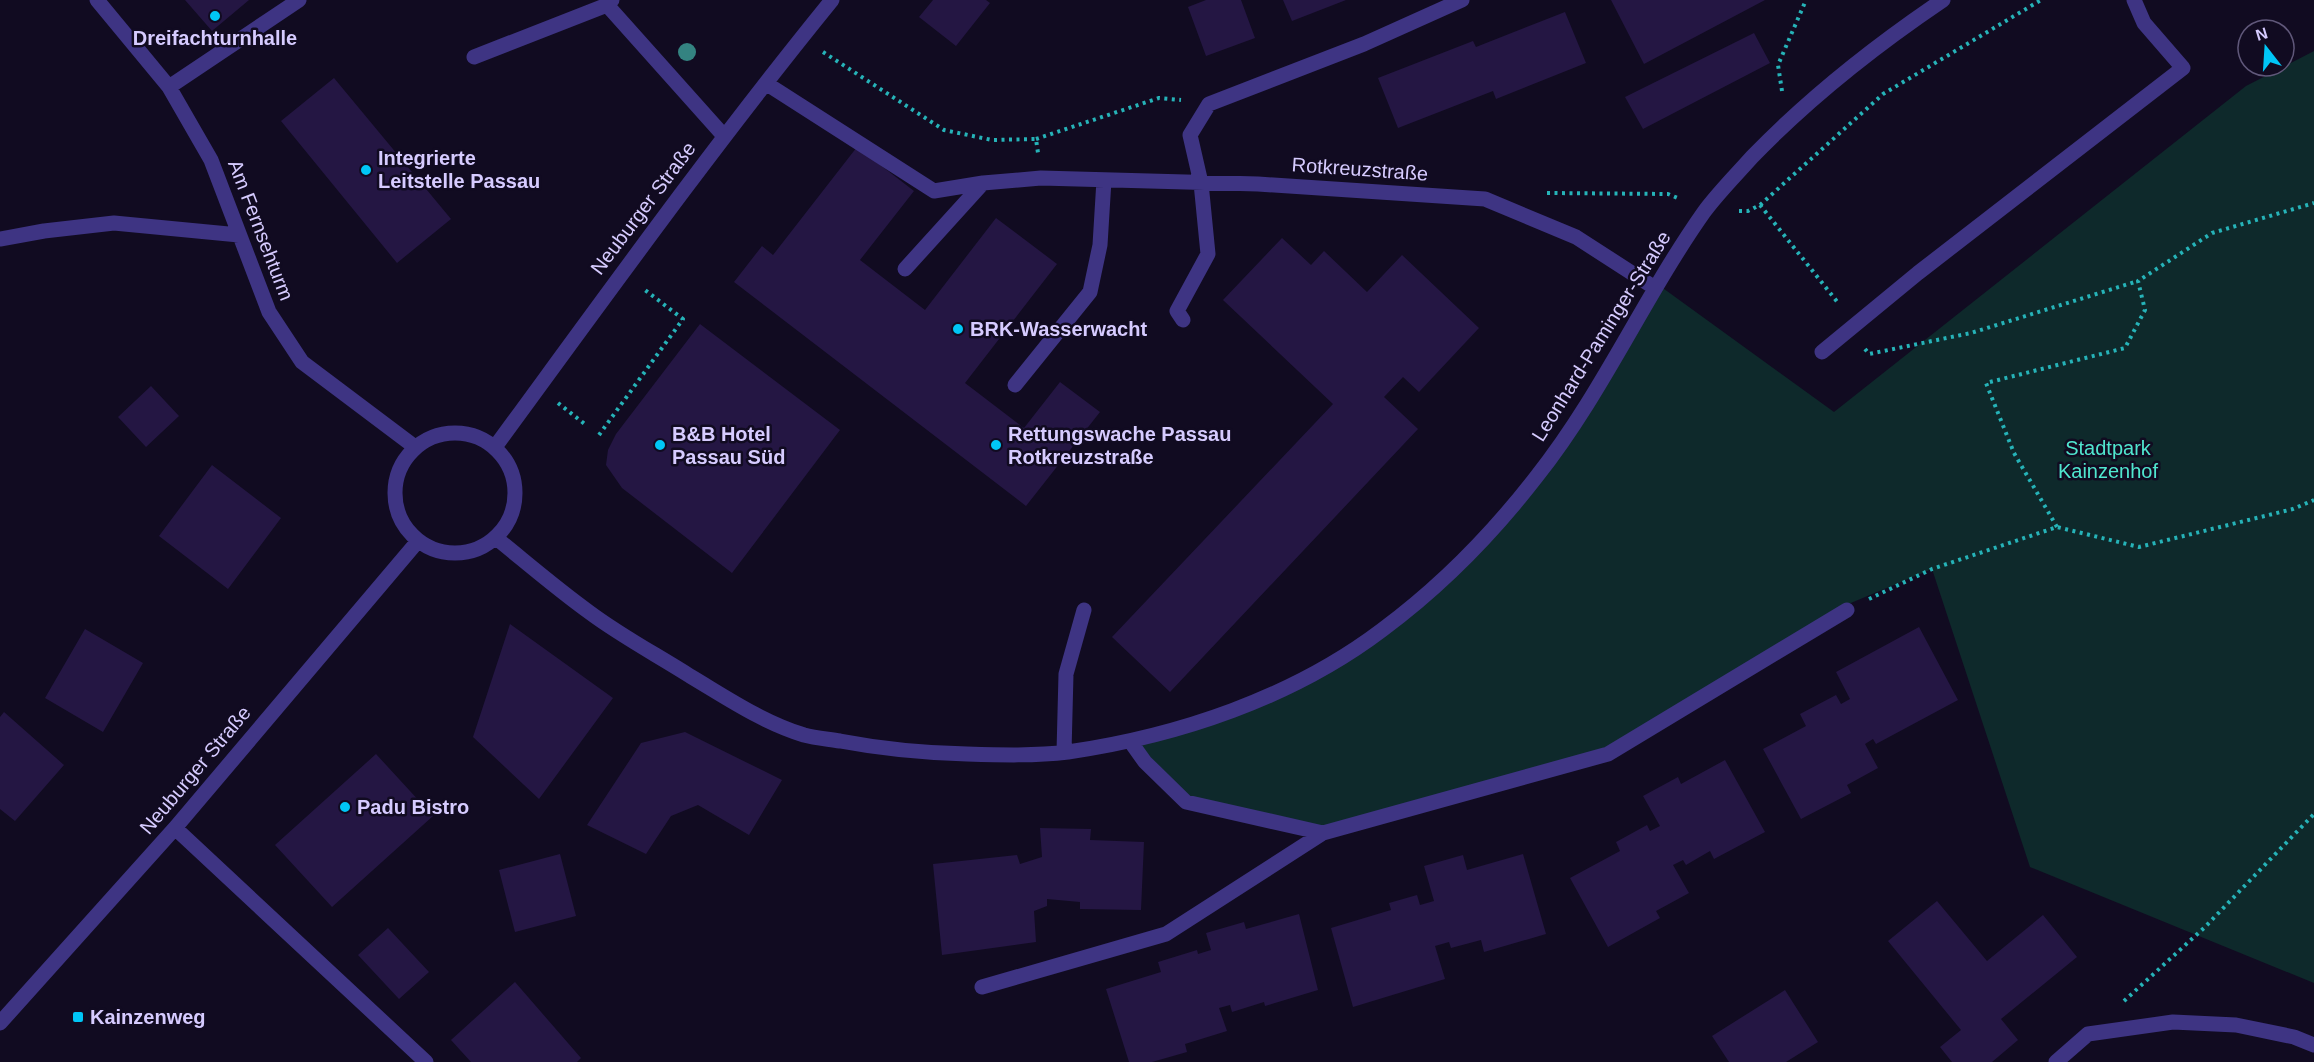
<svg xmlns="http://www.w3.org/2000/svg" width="2314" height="1062" font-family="Arial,sans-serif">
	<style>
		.green { fill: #0e292b }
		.building { fill: #241643 }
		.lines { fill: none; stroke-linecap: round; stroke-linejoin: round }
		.path { stroke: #26b3b8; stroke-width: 4; stroke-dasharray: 3 4.5; stroke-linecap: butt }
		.minor { stroke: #3e3483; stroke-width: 15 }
		.tree { fill: #348381 }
		.poi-dot { fill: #00c6f6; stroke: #110b21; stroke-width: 2 }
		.labels { text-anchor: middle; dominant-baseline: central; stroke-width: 5; stroke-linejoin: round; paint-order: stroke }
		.poi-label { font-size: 20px; font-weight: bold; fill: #d6cbff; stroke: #110b21; text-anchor: start }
		.street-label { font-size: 20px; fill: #d6cbff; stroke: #110b21 }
		.park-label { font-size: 20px; fill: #50e6cf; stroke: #110b21 }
	</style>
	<rect width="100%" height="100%" fill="#110b21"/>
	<path class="green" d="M2314 51V983L2030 867 1932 569 1846 605 1605 750 1324 832 1191 800 1130 742 1290 686 1430 594 1554 453 1660 286 1834 412 2246 86Z"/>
	<path class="building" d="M185 0H249L212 31Z
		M933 0H986L990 3 956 46 919 17Z
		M1206 0H1241L1255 38 1206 56 1188 7Z
		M1283 0H1346L1292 21Z
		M1611 0H1765L1644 64Z
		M1565 12 1586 63 1496 99 1493 91 1398 128 1378 78 1473 41 1476 47Z
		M1754 33 1770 63 1643 129 1625 97Z
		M334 78 451 219 397 263 281 121Z
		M857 147 914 191 860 260 925 310 996 218 1057 264 965 383 1024 428 1060 382 1100 412 1026 506 734 282 762 246 773 255Z
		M1282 238 1311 265 1324 251 1367 292 1402 255 1479 328 1419 392 1403 377 1384 397 1418 429 1170 692 1112 637 1333 404 1223 300Z
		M700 324 840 430 732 573 622 488 606 465 608 450 616 434Z
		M151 386 179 416 146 447 118 417Z
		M212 465 281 518 228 589 159 536Z
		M510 624 613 698 539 799 473 737Z
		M1919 627 1958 700 1876 744 1873 739 1865 744 1878 768 1847 785 1851 793 1801 819 1763 749 1806 726 1800 714 1836 695 1841 704 1850 699 1836 672Z
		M85 629 143 663 103 732 45 698Z
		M4 712 64 765 15 821 0 809V717Z
		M685 732 782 780 749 835 698 805 671 816 646 854 587 825 641 743Z
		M376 754 433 816 332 907 275 845Z
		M1725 760 1765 832 1714 859 1710 851 1686 865 1683 860 1673 865 1689 893 1656 911 1660 918 1608 947 1570 878 1620 851 1616 842 1647 825 1650 831 1660 826 1643 796 1678 777 1681 784Z
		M1040 828 1091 829 1090 840 1144 842 1141 910 1080 909V902L1047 899V906L1034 911 1036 942 942 955 933 864 1017 855 1020 864 1042 857Z
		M560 854 576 916 515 932 499 870Z
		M1523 854 1546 934 1484 952 1481 940 1451 948 1449 942 1435 946 1445 979 1353 1007 1331 928 1391 910 1389 903 1417 895 1420 905 1434 901 1424 866 1463 855 1467 870Z
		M1937 901 1987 961 2043 915 2077 957 2001 1019 2018 1040 1992 1062H1952L1940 1047 1961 1030 1888 941Z
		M1299 914 1318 990 1265 1006 1264 1002 1232 1012 1230 1005 1219 1008 1227 1031 1185 1044 1187 1052 1152 1062H1129L1106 989 1161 972 1158 962 1197 950 1198 954 1211 950 1206 933 1244 922 1246 929Z
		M388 928 429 972 399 999 358 955Z
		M515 982 581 1058 577 1062H471L451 1040Z
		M1785 990 1818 1042 1786 1062H1729L1712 1036Z"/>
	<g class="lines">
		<path class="path" d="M823 52 944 130 992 140 1036 139 1038 153
			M1782 91 1778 65 1806 0
			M1036 139 1159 98 1181 100
			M1547 193 1668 194 1680 199
			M1760 205 1839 304
			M1739 211H1748L1760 205 1883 94 2041 0
			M1865 349 1869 354 1971 333 2138 281
			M558 403 586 425
			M599 435 683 319 645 290
			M2057 527 2014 453 1986 383 2125 348 2145 310 2138 281 2212 233 2314 203
			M1869 599 1932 569 2057 527 2139 547 2293 509 2314 500
			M2124 1001 2205 927 2314 814"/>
		<path class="minor" d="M97 0 169 87 211 160 269 312 302 362 415 447
			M612 0 607 5 724 136
			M474 57 607 5
			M767 84 934 191 983 183
			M169 87 299 0
			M0 239 44 231 114 223 239 235
			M905 269 983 183 1041 178 1258 184 1485 199 1576 237 1655 288
			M1183 320 1177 311 1208 254 1201 183 1190 135 1209 104 1364 44 1462 0
			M1822 352 1918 273 2183 68 2144 23 2134 0
			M1015 385 1090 292 1100 245 1104 180
			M395 493a60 60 0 1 1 120 0a60 60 0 1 1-120 0Z
			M495 447C605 297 714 145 832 0
			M496 538C527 563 557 589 589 612 621 636 657 655 690 676 727 698 762 722 804 735 815 738 828 739 840 741 882 749 924 753 967 754 1001 755 1035 756 1068 752 1178 736 1292 698 1382 630 1440 587 1493 533 1537 476 1602 394 1644 297 1704 212 1718 193 1736 175 1752 157 1809 98 1875 46 1943 0
			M1130 741 1145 762 1186 802 1323 833
			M1064 752 1066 674 1084 610
			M175 828 426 1062
			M982 987 1166 934 1323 833 1608 754 1847 610
			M0 1023 175 828 418 541
			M2056 1062 2088 1034 2173 1022 2236 1025 2294 1037 2314 1045"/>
	</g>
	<circle class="tree" cx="687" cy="52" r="9"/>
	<g class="poi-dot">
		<circle cx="215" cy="16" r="6"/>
		<circle cx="366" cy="170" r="6"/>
		<circle cx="958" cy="329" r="6"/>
		<circle cx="660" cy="445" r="6"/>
		<circle cx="996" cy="445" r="6"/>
		<circle cx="345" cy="807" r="6"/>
		<rect x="72" y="1011" width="12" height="12" rx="3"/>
	</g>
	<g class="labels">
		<g class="poi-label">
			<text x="215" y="38" text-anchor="middle">Dreifachturnhalle</text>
			<text x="378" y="158">Integrierte<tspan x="378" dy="23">Leitstelle Passau</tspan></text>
			<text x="970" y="329">BRK-Wasserwacht</text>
			<text x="672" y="434">B&amp;B Hotel<tspan x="672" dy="23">Passau Süd</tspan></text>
			<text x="1008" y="434">Rettungswache Passau<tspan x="1008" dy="23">Rotkreuzstraße</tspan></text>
			<text x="357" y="807">Padu Bistro</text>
			<text x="90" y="1017">Kainzenweg</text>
		</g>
		<g class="street-label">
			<text transform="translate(1360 169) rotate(4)">Rotkreuzstraße</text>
			<text transform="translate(643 208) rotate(-53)">Neuburger Straße</text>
			<text transform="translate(261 230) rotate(69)">Am Fernsehturm</text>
			<text transform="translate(1601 336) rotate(-58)">Leonhard-Paminger-Straße</text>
			<text transform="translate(195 770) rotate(-50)">Neuburger Straße</text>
		</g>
		<g class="park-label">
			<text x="2108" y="448">Stadtpark<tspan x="2108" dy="23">Kainzenhof</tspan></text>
		</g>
	</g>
	<g transform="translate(2266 48) rotate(343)"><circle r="28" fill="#110b21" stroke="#60587a" stroke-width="1.5"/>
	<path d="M0-4.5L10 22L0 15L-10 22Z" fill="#00c6f6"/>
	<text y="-9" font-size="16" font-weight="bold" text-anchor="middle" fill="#d6cbff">N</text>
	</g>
</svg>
